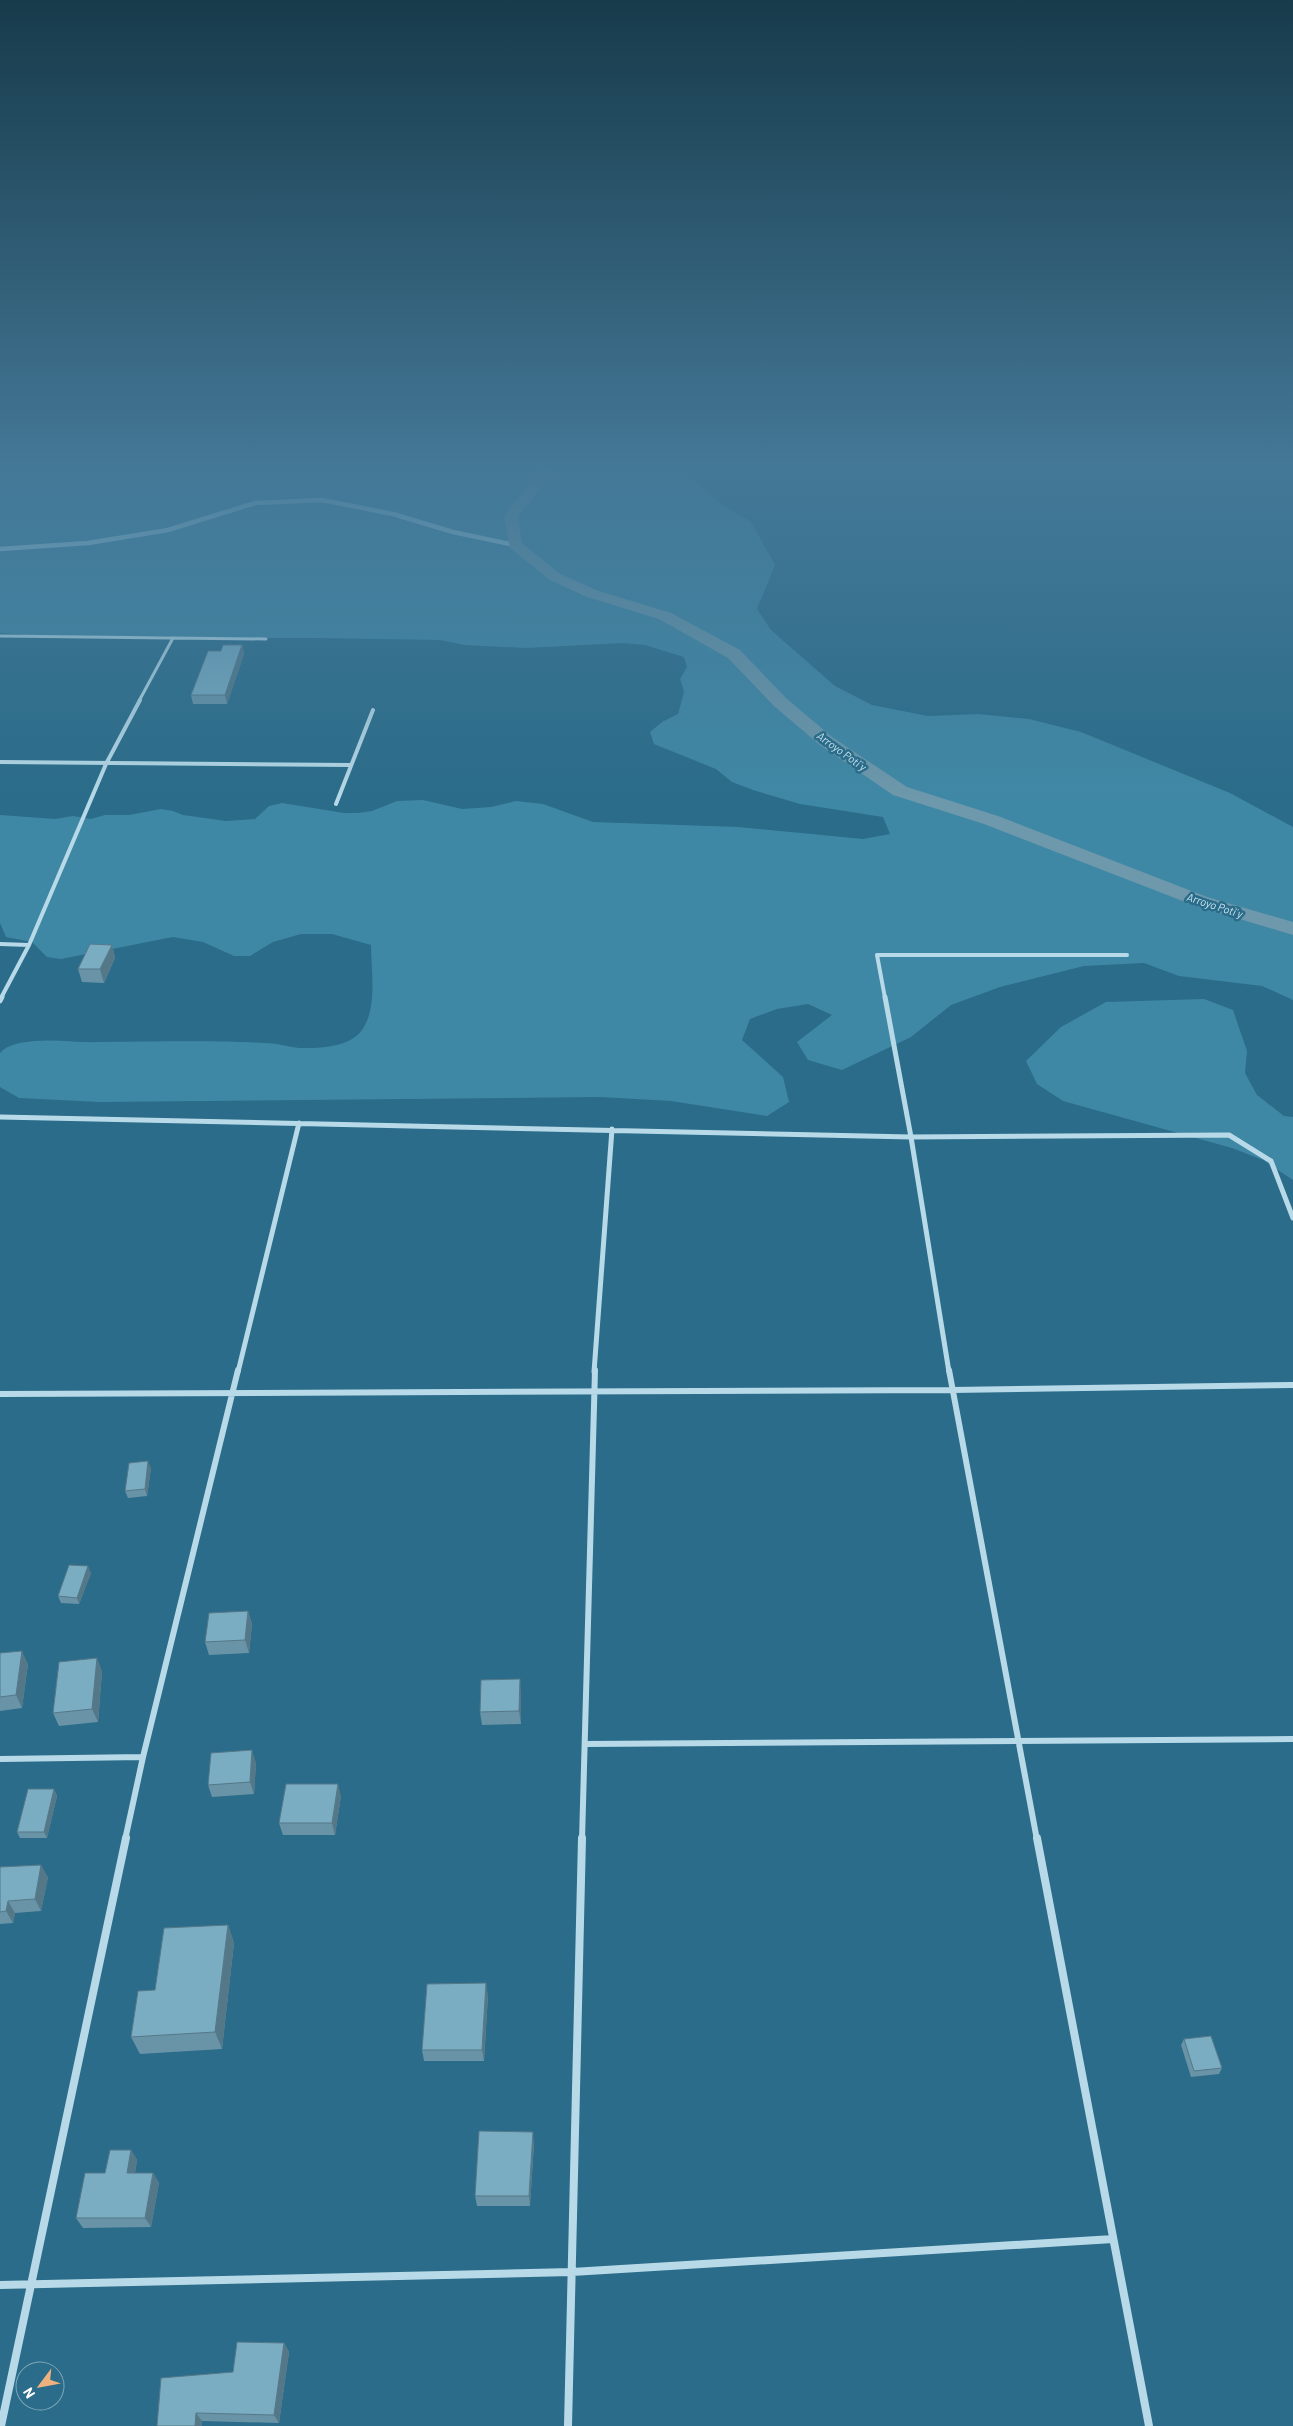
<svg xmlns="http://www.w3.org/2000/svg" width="1293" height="2426" font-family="Barlow,sans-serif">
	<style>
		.green { fill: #3f88a5 }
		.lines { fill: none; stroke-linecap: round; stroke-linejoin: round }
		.stream { stroke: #add8e8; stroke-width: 4.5 }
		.canal { fill: #6e98ab; fill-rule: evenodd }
		.street-far4 { stroke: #b8dae8; stroke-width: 3 }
		.street-far3 { stroke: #b8dae8; stroke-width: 4 }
		.street-far2 { stroke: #b8dae8; stroke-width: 5 }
		.street-far1 { stroke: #b8dae8; stroke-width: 6 }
		.street { stroke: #b8dae8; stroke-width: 8 }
		.wall { fill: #6994a7 }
		.shaded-wall { fill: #557888 }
		.building { fill: #7aacc2; stroke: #557888 }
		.labels { text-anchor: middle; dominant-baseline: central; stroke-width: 5; stroke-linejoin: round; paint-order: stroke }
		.far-water-label { font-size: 11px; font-style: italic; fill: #cce7f2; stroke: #2a6c89 }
	</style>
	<rect width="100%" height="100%" fill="#2a6c89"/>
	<path class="green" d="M0 463H670L685 473 721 504 751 522 775 565 757 609 771 630 835 686 872 705 928 716 978 714 1029 719 1081 732 1230 793 1293 827V1000L1262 986 1179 976 1144 963 1084 966 1000 987 951 1005 911 1037 842 1070 808 1060 797 1042 832 1015 808 1004 777 1009 750 1019 742 1040 783 1077 789 1102 767 1116 671 1101 600 1097 100 1102 19 1098 0 1087V1053C7 1044 24 1042 35 1041 56 1039 78 1043 99 1042 154 1042 210 1040 265 1043 279 1043 293 1049 307 1048 324 1048 351 1046 362 1030 378 1007 371 971 371 945L332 934H301L273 942 250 956H234L203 942 173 937 61 959 47 957 32 942 6 937 0 923V815L55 819 73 816 91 819 105 815H129L161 809 173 811 183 815 226 821 255 819 269 806 282 803 344 813H358L372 811 397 801 423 800 462 809 491 807 516 801 543 804 593 822 738 827 863 839 890 834 883 817 800 804 753 790 732 782 716 769 654 744 650 732 662 722 678 714 684 692 680 679 687 667 684 657 645 645 623 643 526 648 465 645 440 640 314 638H179L167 636 51 637 0 633Z
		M1204 999 1233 1010 1247 1051 1245 1073 1257 1095 1284 1116 1293 1117V1180L1263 1160 1232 1148 1063 1101 1037 1084 1026 1061 1061 1027 1106 1002Z"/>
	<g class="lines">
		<path class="stream" d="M0 549 88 543 168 530 255 503 322 500 393 514 453 532 515 545"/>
		<path class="canal" d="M537 463H551L550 477 518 516 522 543 560 574 599 591 671 613 740 650 786 698 832 737 907 787 998 816 1207 897 1293 922V935L1193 905 984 824 893 795 820 745 774 706 728 658 659 619 587 597 550 580 510 548 504 516 536 476Z"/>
		<path class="street-far4" d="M0 636 266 639
			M139 701 173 638"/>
		<path class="street-far3" d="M0 762 351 765
			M336 804 373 710
			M0 944 29 945
			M1 998 29 945 106 764 140 700
			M885 998 877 955H1127"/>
		<path class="street-far2" d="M885 997 911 1137 949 1372
			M0 1001 2 997
			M0 1117 911 1137 1229 1135 1271 1161 1293 1218
			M238 1372 299 1123
			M594 1372 612 1129"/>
		<path class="street-far1" d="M949 1370 1037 1840
			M0 1394 952 1390 1293 1385
			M585 1744 1293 1739
			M0 1759 143 1757
			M125 1840 143 1757 238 1370
			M582 1840 595 1370"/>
		<path class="street" d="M1037 1838 1149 2426
			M0 2285 572 2272 1113 2239
			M1 2426 126 1838
			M568 2426 582 1838"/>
	</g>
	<path class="wall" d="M242 645 244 654 227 704H193L191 695 221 651Z
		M112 945 115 958 104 983 82 982 78 969Z
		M151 1468 147 1496 128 1498 125 1491Z
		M91 1573 79 1604 61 1603 58 1596Z
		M248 1611 252 1624 249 1653 209 1655 205 1642Z
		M0 1653 28 1664 22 1708 0 1711Z
		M102 1671 98 1722 59 1726 53 1713Z
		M521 1692V1724L482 1725 480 1712Z
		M256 1763 254 1794 212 1797 208 1785Z
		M54 1789 57 1796 47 1838H20L17 1832Z
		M341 1796 335 1835H283L279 1823Z
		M0 1867 48 1877 41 1911 15 1913 13 1923 0 1924Z
		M228 1925 234 1943 222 2049 140 2054 131 2037Z
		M488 1995 484 2061H424L422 2050Z
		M1184 2039 1222 2068 1219 2074 1191 2077 1181 2045Z
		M534 2143 530 2206H477L475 2196Z
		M131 2150 137 2160 135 2173H153L159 2183 151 2227 83 2228 76 2218 105 2173Z
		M284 2343 289 2352 279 2423 202 2421 157 2426 233 2372Z"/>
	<path class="shaded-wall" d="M242 645 244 654 227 704 225 695Z
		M112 945 115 958 104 983 100 969Z
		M148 1461 151 1468 147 1496 145 1489Z
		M88 1566 91 1573 79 1604 77 1598Z
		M248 1611 252 1624 249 1653 245 1640Z
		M22 1651 28 1664 22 1708 16 1695Z
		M97 1658 102 1671 98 1722 92 1709Z
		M520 1679 521 1692V1724L519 1711Z
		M252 1750 256 1763 254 1794 250 1782Z
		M338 1784 341 1796 335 1835 332 1823Z
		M54 1789 57 1796 47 1838 44 1832Z
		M41 1865 48 1877 41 1911 35 1899Z
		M8 1901 15 1913 13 1923 6 1911Z
		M228 1925 234 1943 222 2049 215 2032Z
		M486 1983 488 1995 484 2061 482 2050Z
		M533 2132 534 2143 530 2206 529 2196Z
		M131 2150 137 2160 133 2183 127 2173Z
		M153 2173 159 2183 151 2227 145 2218Z
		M284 2343 289 2352 279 2423 274 2415Z
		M196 2413 202 2421V2426H195Z"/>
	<path class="building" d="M223 645H242L225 695H191L208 651H221Z
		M90 944 112 945 100 969H78Z
		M148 1461 145 1489 125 1491 129 1463Z
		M69 1565 88 1566 77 1598 58 1596Z
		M248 1611 245 1640 205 1642 209 1613Z
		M22 1651 16 1695 0 1697V1653Z
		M97 1658 92 1709 53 1713 59 1662Z
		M520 1679 519 1711 480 1712 481 1680Z
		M252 1750 250 1782 208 1785 211 1753Z
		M286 1784H338L332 1823H279Z
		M28 1789H54L44 1832H17Z
		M41 1865 35 1899 8 1901 6 1911 0 1912V1867Z
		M228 1925 215 2032 131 2037 138 1991 155 1990 164 1928Z
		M486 1983 482 2050H422L427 1984Z
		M1211 2036 1222 2068 1194 2071 1184 2039Z
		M479 2131 533 2132 529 2196H475Z
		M110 2150H131L127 2173H153L145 2218H76L85 2173H105Z
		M237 2342 284 2343 274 2415 196 2413 195 2426H157L161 2378 233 2372Z"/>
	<linearGradient id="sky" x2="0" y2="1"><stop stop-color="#173b4b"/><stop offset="0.58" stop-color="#447897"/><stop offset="1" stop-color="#447897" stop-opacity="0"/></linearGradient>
	<rect width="1293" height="803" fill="url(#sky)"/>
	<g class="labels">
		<g class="far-water-label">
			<text transform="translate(842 751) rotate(36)">Arroyo Poti´y</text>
			<text transform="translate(1215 905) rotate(18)">Arroyo Poti´y</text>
		</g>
	</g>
	<g transform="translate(40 2386) rotate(238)"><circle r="24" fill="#2a6c89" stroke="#7fa7b8"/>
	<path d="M0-4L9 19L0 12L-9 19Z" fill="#efb27f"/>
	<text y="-8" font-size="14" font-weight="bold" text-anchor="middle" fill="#ffffff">N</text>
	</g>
</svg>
